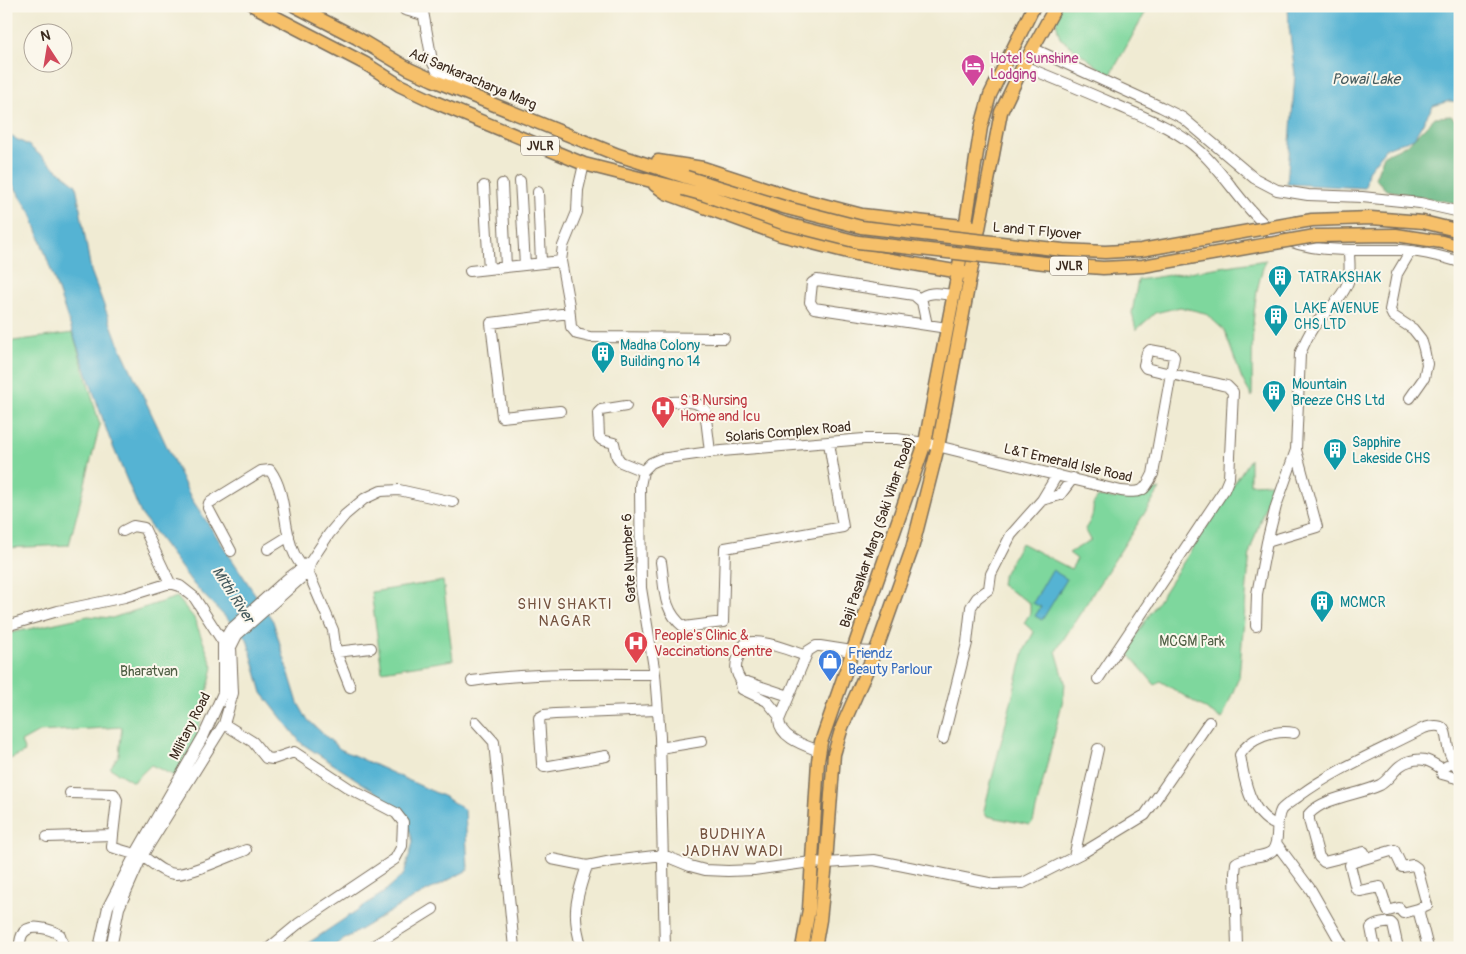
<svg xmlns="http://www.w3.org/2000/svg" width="1466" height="954" font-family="Pangolin,sans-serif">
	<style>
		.green { fill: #7ed79d; stroke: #5c805e }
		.forest { fill: #66b884; stroke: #507151 }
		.water { fill: #54b3d3; stroke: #486e78 }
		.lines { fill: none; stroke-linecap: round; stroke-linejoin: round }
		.minor-casing { stroke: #7a6e5d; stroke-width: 12 }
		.major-casing { stroke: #7a6e5d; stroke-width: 15 }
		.minor { stroke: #fff; stroke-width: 10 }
		.major { stroke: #f6c06b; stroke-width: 12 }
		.major-bridge-casing { stroke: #7a6e5d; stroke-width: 15; stroke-linecap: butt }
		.major-bridge { stroke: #f6c06b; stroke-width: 12 }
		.labels { text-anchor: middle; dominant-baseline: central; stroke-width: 4; stroke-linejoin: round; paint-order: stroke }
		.shield { fill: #fbf7ec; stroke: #75685c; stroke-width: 1 }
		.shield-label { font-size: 12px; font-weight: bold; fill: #3b2a1e }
		.hotel-label { font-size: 14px; fill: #b23c85; stroke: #fbf7ec; text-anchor: start }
		.street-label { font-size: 14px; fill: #3b2a1e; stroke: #fbf7ec }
		.culture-label { font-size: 14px; fill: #0d838f; stroke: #fbf7ec; text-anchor: start }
		.health-label { font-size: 14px; fill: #be3a42; stroke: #fbf7ec; text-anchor: start }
		.park-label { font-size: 14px; fill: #4f5e44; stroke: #fbf7ec }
		.shop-label { font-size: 14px; fill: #366cbe; stroke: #fbf7ec; text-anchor: start }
		.water-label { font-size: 15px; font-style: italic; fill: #445a5d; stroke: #fbf7ec }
		.neighbourhood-label { font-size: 15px; letter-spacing: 1px; fill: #74523e; stroke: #fbf7ec }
	</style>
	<rect width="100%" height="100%" fill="#fbf7ec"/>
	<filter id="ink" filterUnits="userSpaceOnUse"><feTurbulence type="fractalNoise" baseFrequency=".02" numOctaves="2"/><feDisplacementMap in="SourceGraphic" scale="10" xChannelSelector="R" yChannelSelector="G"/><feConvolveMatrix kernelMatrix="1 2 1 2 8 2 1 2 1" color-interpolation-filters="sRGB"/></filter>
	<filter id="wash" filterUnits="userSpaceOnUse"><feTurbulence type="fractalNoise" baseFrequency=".0096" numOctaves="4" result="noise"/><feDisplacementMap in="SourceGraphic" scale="20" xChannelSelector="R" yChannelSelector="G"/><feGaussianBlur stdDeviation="1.12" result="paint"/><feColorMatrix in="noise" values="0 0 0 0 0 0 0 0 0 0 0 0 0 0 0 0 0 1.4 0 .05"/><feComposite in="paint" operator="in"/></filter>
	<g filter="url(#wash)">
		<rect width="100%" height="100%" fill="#f0ebd3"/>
		<path class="green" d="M1052 6H1149L1110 76 1060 38Z
			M1266 260C1249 302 1253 352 1252 397L1242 379 1224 330 1205 313 1180 307 1155 313 1136 330 1132 313 1138 280Z
			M73 333 100 425 69 545 6 548V342Z
			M1250 459V484L1273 483 1250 551 1239 677 1222 719 1160 681 1155 685 1126 651Z
			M1160 489 1056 651 1065 682 1064 695 1033 822 1030 825 987 816 984 810 1024 651 1034 632 1024 623 1030 613V603L1001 585 1002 578 1021 543 1071 569 1077 559 1069 553 1091 540 1085 529C1091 520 1094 514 1093 504L1098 497 1124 499Z
			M443 581 453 660 382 671 371 592Z
			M177 597 194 618 213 667 197 737 177 777 151 765 133 782 110 768 119 755 122 727 39 732 21 742 25 752 8 760 6 745V634L88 616 112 618Z"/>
		<path class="forest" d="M1451 116 1460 124V204L1386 190 1375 178 1384 155 1408 144 1435 117Z"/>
		<path class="water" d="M1288 6H1460V102L1449 101 1433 106 1414 138 1386 148 1368 171 1365 188 1287 184 1295 74 1289 27Z
			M6 134 28 145 76 185 91 271 117 340 191 498 273 621 298 703 307 719 340 749 445 797 465 810 468 870 406 902 330 948H301L383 893 404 874 413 842 406 818 380 795 301 743 262 693 247 639 194 585 141 514 109 437 31 213 12 183 6 179Z
			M1052 570 1067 579 1042 620 1035 616 1041 607 1033 603Z"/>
	</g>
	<g filter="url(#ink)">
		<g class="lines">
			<g class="minor-casing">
				<path id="minor" d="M404 6 405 10 423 15
					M422 6 432 61 437 71 461 84 470 94
					M1034 49 1161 107 1183 118 1254 178 1277 190 1308 195 1362 197 1420 203 1460 212
					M1023 66C1056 79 1089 93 1121 107 1149 119 1178 130 1200 151 1223 172 1238 199 1260 220 1265 225 1270 233 1277 236 1316 255 1359 249 1400 250 1420 251 1440 256 1460 262
					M584 164 578 190 577 212 563 246 561 261 569 305 571 327 577 334 590 337 724 338
					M520 181 525 265
					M502 184 506 267
					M484 186 489 269
					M538 192 541 263
					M1410 252 1397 274 1390 310 1393 316 1413 329 1421 339 1424 349 1427 364 1424 378 1410 398
					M470 271 561 261
					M919 299C929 290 941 294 954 295
					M927 325 922 302 914 295 817 280 812 283 810 302 814 308 947 328
					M669 402C681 402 697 399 705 410L710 452
					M626 406 601 410 598 413 599 437 602 440 614 443 617 457 621 462 643 471
					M560 411 502 417 491 323 569 313
					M643 471 651 463 660 459 710 452 864 439H897L925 443 1121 491C1141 493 1144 493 1153 474L1174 357 1172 354 1150 350 1147 353 1144 365 1146 368C1173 375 1200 380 1227 386L1233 392 1229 478 1224 490 1098 679
					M643 471 640 486 641 588 655 674 660 737 665 948
					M1042 500 1060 495 1073 478
					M123 531 133 526 144 528 170 583
					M1267 542 1317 527 1296 450
					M268 549 289 536
					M231 551 208 508 209 503 261 471 270 470C292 500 278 547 308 572L333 630 336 652 350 687
					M661 562C665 588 662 610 684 627L723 622 725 548 843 527 829 443
					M6 626 58 611 125 597 170 583 180 586 194 597 223 642 227 645
					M1256 626 1257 594 1267 542 1276 506 1296 450 1300 354C1304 344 1308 335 1314 326 1325 312 1342 299 1348 282 1351 272 1349 261 1349 251
					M336 652 371 648
					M472 681C532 672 594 674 655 674
					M743 683C736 675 734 668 738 658 740 654 742 647 745 644 754 636 794 652 806 656
					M780 717 767 701 742 689 741 684 744 682H747L789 696
					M476 722 494 742 514 948
					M224 724 253 742 266 758 273 759 294 752 350 789 396 813 403 822 402 846 395 859 298 924 269 948
					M943 739 967 643 971 607 977 598 989 589 991 574 1011 535 1042 500 1057 475
					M660 748 702 741
					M819 751C804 745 780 738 779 720L808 651 816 646H820L852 651 875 652
					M606 756 544 767 542 764 539 718 544 715 555 714 657 710
					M1447 766 1442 769V774L1460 779
					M70 793 114 794 117 800 113 835
					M1276 825C1250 814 1244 780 1240 755 1249 738 1276 729 1294 733
					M47 837 113 835 112 847C121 851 138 854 145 858 154 864 164 874 176 874 191 874 230 856 246 850
					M1276 843 1311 890 1344 948
					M1364 852 1324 862 1319 857 1309 820V814C1324 797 1359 795 1380 785 1391 779 1396 764 1410 761 1424 757 1430 761 1442 769
					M1074 857 1098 749
					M552 859 587 866
					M1418 909 1427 905 1417 868 1413 865 1402 867 1394 850 1354 862 1350 865 1356 889 1360 891 1380 887 1388 911 1399 908 1403 913 1418 909 1428 948
					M19 948C20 944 20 939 22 935 28 922 51 929 60 935L64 948
					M99 948 108 907 135 855 204 735 223 693V642L230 630 287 579 311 561 329 534 345 515 364 499 381 491 399 490 453 502
					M111 948 119 908 142 856 224 724 233 693 231 647 237 635 308 572 311 561
					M370 948 433 909
					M582 948C571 915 576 898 587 866L612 861 663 855 690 866 705 870 728 871 754 870 811 862 826 863 874 860 994 884 1023 883 1084 852 1145 815 1209 722
					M1237 948 1235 873 1236 863C1246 855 1265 858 1272 851 1281 841 1274 823 1281 810 1285 805 1294 800 1299 796 1337 768 1382 750 1424 728 1452 720 1443 736 1450 754 1453 761 1457 767 1460 772
					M1375 948 1371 928C1375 924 1386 922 1391 923L1393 925 1398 948"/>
			</g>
			<g class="major-casing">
				<path id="major" d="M254 6 366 64 399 85 437 103 584 164 683 189
					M295 6 357 38 409 69 433 80 618 155 686 177
					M658 161 703 168 789 196 862 215 972 227
					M655 185 666 193 781 235 856 254 966 273
					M802 948 809 909 818 761 821 742 925 443 958 272 981 127 990 95 1034 6
					M815 948 820 920 826 863 834 754 842 727 878 645 912 549 938 447 1001 112 1023 66 1056 6"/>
			</g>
			<use href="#minor" class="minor"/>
			<use href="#major" class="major"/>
			<g class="major-bridge-casing">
				<path id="major-bridge" d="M686 177 787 208 861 227 1063 250 1105 252 1141 250 1312 220 1371 218 1423 222 1460 231
					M683 189 705 195 783 223 858 242 1062 265 1103 268 1143 266 1315 236 1396 235 1442 242 1460 247"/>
			</g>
			<use href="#major-bridge" class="major-bridge"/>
		</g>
	</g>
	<defs>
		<g id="hotel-pin" transform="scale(1.25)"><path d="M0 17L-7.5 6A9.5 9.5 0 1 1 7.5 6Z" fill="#d1479c" stroke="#fbf7ec"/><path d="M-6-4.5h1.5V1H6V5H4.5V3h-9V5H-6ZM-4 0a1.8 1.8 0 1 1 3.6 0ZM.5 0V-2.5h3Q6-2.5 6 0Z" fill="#fff"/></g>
		<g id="building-pin" transform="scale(1.25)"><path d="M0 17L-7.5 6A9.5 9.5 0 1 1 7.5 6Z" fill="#0f9aa8" stroke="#fbf7ec"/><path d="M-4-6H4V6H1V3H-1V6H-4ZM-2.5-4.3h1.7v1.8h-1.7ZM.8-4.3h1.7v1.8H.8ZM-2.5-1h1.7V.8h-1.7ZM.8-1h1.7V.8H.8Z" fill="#fff"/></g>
		<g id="hospital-pin" transform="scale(1.25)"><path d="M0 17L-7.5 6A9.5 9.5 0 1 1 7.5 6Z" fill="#e0444e" stroke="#fbf7ec"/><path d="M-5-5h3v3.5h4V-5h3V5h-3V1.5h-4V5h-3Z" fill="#fff"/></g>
		<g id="shop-pin" transform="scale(1.25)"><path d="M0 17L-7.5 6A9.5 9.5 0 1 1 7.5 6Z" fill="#3f7fe0" stroke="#fbf7ec"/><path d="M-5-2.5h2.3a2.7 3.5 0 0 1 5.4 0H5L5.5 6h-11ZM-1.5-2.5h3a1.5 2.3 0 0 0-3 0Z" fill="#fff"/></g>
	</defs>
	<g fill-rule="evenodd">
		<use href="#hotel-pin" x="973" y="66"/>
		<use href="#building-pin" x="1280" y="277"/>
		<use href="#building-pin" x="1276" y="316"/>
		<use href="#building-pin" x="603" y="353"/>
		<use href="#building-pin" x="1274" y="392"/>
		<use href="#hospital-pin" x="663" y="408"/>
		<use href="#building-pin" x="1335" y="450"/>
		<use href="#building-pin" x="1322" y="602"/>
		<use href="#hospital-pin" x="636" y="643"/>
		<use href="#shop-pin" x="830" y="661"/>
	</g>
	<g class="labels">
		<g class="shield">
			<rect x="521" y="136.5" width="38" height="19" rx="4"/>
			<rect x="1050" y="256.5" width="38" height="19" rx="4"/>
		</g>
		<g class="shield-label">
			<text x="540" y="146">JVLR</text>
			<text x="1069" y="266">JVLR</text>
		</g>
		<g class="hotel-label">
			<text x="990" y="58">Hotel Sunshine<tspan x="990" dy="16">Lodging</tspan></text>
		</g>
		<g class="street-label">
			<text transform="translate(473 79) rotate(23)">Adi Sankaracharya Marg</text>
			<text transform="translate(1037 231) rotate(5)">L and T Flyover</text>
			<text transform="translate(788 432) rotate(-5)">Solaris Complex Road</text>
			<text transform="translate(1068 463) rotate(13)">L&amp;T Emerald Isle Road</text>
			<text transform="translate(877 532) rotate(-71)">Baji Pasalkar Marg (Saki Vihar Road)</text>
			<text transform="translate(629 558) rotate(-93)">Gate Number 6</text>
			<text transform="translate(190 726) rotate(-63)">Military Road</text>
		</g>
		<g class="culture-label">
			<text x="1298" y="277">TATRAKSHAK</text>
			<text x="1294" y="308">LAKE AVENUE<tspan x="1294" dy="16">CHS LTD</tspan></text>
			<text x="620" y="345">Madha Colony<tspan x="620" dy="16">Building no 14</tspan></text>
			<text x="1292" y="384">Mountain<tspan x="1292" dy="16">Breeze CHS Ltd</tspan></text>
			<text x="1352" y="442">Sapphire<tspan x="1352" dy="16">Lakeside CHS</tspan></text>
			<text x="1340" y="602">MCMCR</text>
		</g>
		<g class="health-label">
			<text x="680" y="400">S B Nursing<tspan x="680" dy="16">Home and Icu</tspan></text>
			<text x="654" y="635">People's Clinic &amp;<tspan x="654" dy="16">Vaccinations Centre</tspan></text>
		</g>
		<g class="park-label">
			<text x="1192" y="641">MCGM Park</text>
			<text x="149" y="671">Bharatvan</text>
		</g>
		<g class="shop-label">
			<text x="848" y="653">Friendz<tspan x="848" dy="16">Beauty Parlour</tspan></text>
		</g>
		<g class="water-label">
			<text x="1366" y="79">Powai Lake</text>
			<text transform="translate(233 595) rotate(57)">Mithi River</text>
		</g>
		<g class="neighbourhood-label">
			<text x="565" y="604">SHIV SHAKTI<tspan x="565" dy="17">NAGAR</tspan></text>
			<text x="733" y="834">BUDHIYA<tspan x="733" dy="17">JADHAV WADI</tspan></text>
		</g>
	</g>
	<rect width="1466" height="954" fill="none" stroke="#fbf7ec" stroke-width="25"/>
	<g transform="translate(48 48) rotate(348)"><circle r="24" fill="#fbf7ec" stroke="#aea59a"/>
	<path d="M0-4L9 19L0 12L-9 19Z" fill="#d1495b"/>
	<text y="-8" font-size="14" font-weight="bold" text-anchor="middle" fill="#3b2a1e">N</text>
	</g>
</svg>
